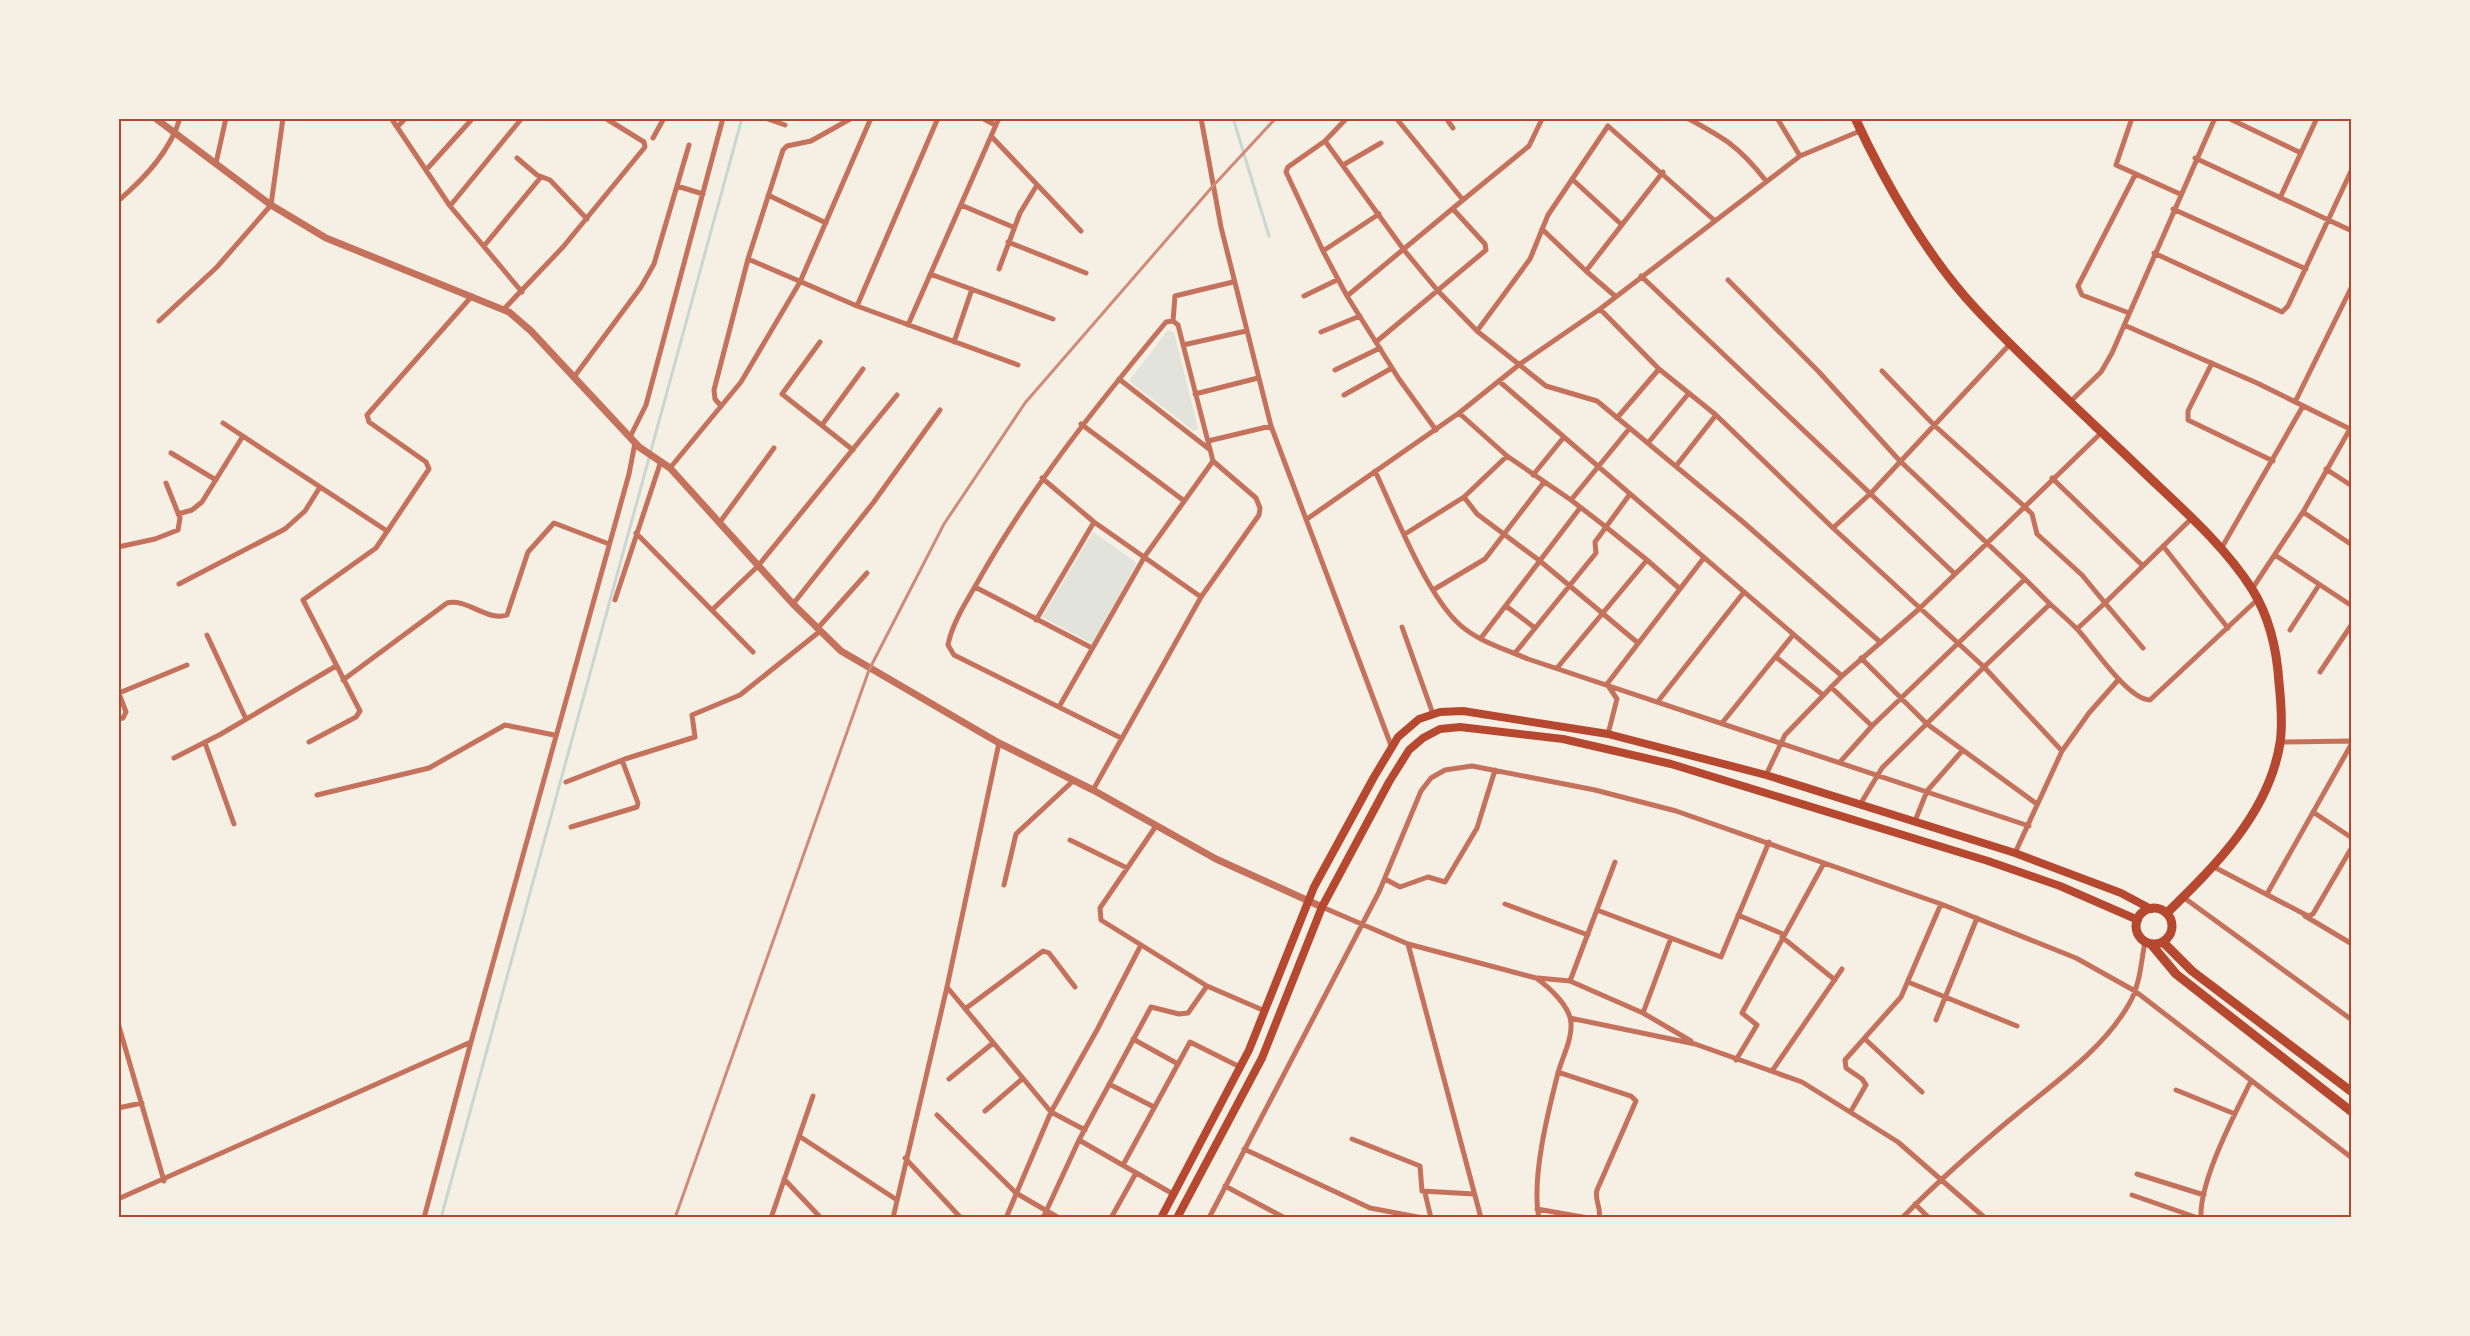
<svg xmlns="http://www.w3.org/2000/svg" width="2470" height="1336" font-family="Helvetica,sans-serif">
	<style>
		.green { fill: #e2e4dc }
		.lines { fill: none; stroke-linecap: round; stroke-linejoin: round }
		.stream { stroke: #c9d6d2; stroke-width: 3 }
		.minor { stroke: #c5725c; stroke-width: 5 }
		.tertiary { stroke: #c5725c; stroke-width: 7 }
		.secondary { stroke: #b5482f; stroke-width: 8 }
		.trunk { stroke: #b5482f; stroke-width: 9 }
		.rail { stroke: #cf8b77; stroke-width: 3 }
		.neatline { fill: none; stroke: #b5482f; stroke-width: 2 }
	</style>
	<rect width="100%" height="100%" fill="#f6efe4"/>
	<path class="green" d="M1168 330 1174 332 1198 428 1194 431 1129 381Z
		M1093 532 1137 563 1093 644 1042 617Z"/>
	<g class="lines">
		<path class="stream" d="M1233 118 1269 236
			M441 1218 742 118"/>
		<path class="minor" d="M391 118 450 206 522 292
			M765 118 785 125
			M982 118 995 125
			M1201 118 1221 227 1271 426 1392 748
			M1347 118 1325 141 1404 250 1438 291 1477 331 1546 386 1597 401 1743 522 1879 641
			M1396 118 1463 200 1347 296 1399 379 1436 430
			M1446 118 1453 128
			M1687 118C1724 138 1739 146 1766 181
			M1777 118 1800 156
			M2132 118 2116 165 2180 194
			M2228 118 2301 153
			M397 127 406 118
			M991 136 1081 231
			M653 138 664 118
			M1325 141 1288 167 1286 172 1323 251 1347 296
			M517 158 537 175 550 180 587 219
			M2195 158 2352 231
			M216 163 226 118
			M1343 165 1381 143
			M426 170 473 118
			M1572 179 1622 225
			M677 186 703 194
			M768 195 826 223
			M2280 198 2317 118
			M1463 200 1529 146 1542 119
			M118 201C144 179 170 152 180 118
			M961 205 1013 227
			M450 206 522 118
			M2173 209 2306 269
			M1542 229 1586 271 1663 172
			M1008 242 1086 273
			M484 246 541 177
			M1323 251 1379 214
			M2154 253 2282 312 2288 306 2352 169
			M748 259 857 306 1018 365
			M999 269 1020 213 1037 185
			M1586 271 1615 296
			M930 274 1053 319
			M1641 276 1955 574
			M1728 280 1819 372 1899 460 2025 579
			M1304 296 1337 280
			M857 306 938 118
			M1600 309 1659 369 1716 415 1833 528 1984 667 1882 768 1861 803
			M503 310 563 247 645 147 644 142 605 118
			M2129 313 2082 295 2078 286 2135 175
			M159 321 217 267 271 205 283 118
			M1173 321 1175 296 1233 282
			M908 325 999 118
			M2124 325 2257 383 2350 429 2303 512 2252 589
			M1477 331 1530 259 1548 215 1608 126 1714 220
			M1321 332 1360 316
			M820 342 782 394 853 450
			M954 342 972 289
			M1376 342 1486 250 1485 244 1453 209
			M1183 345 1246 331
			M2212 363 2188 411V420L2273 461
			M1335 370 1380 348
			M1882 371 1935 426 2024 506 2032 514 2037 534 2082 575 2105 603 2191 519
			M574 377 641 287 654 264 689 145
			M1119 379 1209 449
			M1500 382 1842 676 1785 735 1766 775
			M1195 394 1258 378
			M1344 395 1392 368
			M2070 402 2101 372 2112 353 2215 118
			M2295 402 2352 286
			M721 406 715 399 714 390 748 259 783 150 787 146 811 141 852 118
			M1459 413 1507 456 1571 500
			M1617 418 1659 369
			M223 423 387 531
			M1081 424 1183 500
			M822 425 863 369
			M630 437 646 405 723 118
			M1208 441 1271 426
			M1648 443 1689 393
			M171 453 216 480
			M1676 466 1716 415
			M670 468 741 382 800 282 871 118
			M2326 469 2352 486
			M1375 471C1395 513 1426 594 1459 624 1477 641 1505 649 1528 659L2029 826
			M1533 475 1564 437
			M1042 478 1094 522 1201 597
			M2052 478 2143 566
			M1464 497 1477 514 1540 561 1638 643
			M2303 512 2352 545
			M178 514 192 510 202 502 243 436
			M1307 519 1459 413 1520 364 1600 309 1800 156 1860 131
			M720 522 774 448
			M1833 528 1872 492 2010 344
			M636 533 753 652
			M1405 534 1464 497 1507 456
			M2163 546 2228 628
			M118 547 155 539 178 530 180 518 166 483
			M2221 549 2303 406
			M2275 555 2352 606
			M1647 560 1680 589
			M179 584 285 529 305 511 320 487
			M975 587 1092 648
			M1433 590 1485 559 1544 482
			M615 600 661 461
			M793 604 873 503 940 410
			M1506 606 1535 628
			M712 610 758 566 897 395
			M1036 620 1094 522
			M1402 627 1433 714
			M817 629 867 573
			M2077 629 2105 603 2143 648
			M2290 630 2319 585
			M207 635 246 719
			M1481 638 1580 508
			M1515 653 1596 553 1595 542 1606 527 1571 500 1629 429
			M1776 657 1823 695
			M1861 658 1927 724 2037 804
			M1557 668 1647 560 1606 527 1630 494
			M2320 672 2352 624
			M1842 676 1919 609 2102 432
			M343 680 447 603C467 598 488 622 507 615L528 552 554 523 609 544
			M1831 687 1872 726 2025 579 2050 604
			M118 691 126 712 123 718 118 719
			M119 693 187 665
			M1659 700 1744 592
			M1059 707 1145 556 1213 461
			M1722 723 1793 635
			M1608 734 1617 699 1607 684 1703 559
			M309 742 356 717 360 711 303 600 376 548 429 469 426 462 369 422 367 415 472 296
			M2280 742 2352 741
			M205 743 234 824
			M2062 751 1984 667 2050 604C2059 612 2069 621 2078 630 2093 646 2128 700 2150 700L2258 599
			M174 758 221 734 336 666
			M1840 762 1872 726
			M566 782 625 759 695 737 692 715 740 695 819 632
			M1093 790 1201 597 1259 515 1260 508 1256 498 1213 461 1178 325 1173 321 1166 322C1098 404 1034 483 981 576 970 596 952 622 948 645L954 655 1121 738
			M317 795 429 768 505 725 554 735
			M2313 812 2352 838
			M1915 821 1927 791 1962 751
			M1156 826 1100 908 1101 920 1207 986
			M571 827 637 807 638 803 622 760
			M1070 840 1127 868
			M2015 853 2062 751 2089 713 2119 679
			M2214 867 2308 916 2313 914 2352 847
			M1385 879 1400 887 1428 877 1445 882 1477 828 1495 770
			M1004 885 1016 834 1073 781
			M2267 894 2352 743
			M2183 897 2352 1020
			M1505 904 1588 935
			M1322 907 1408 944 1481 1218
			M1597 910 1721 957 1769 842
			M1738 915 1783 934
			M2305 916 2352 944
			M1782 937 1835 980
			M1408 944 1536 978C1549 987 1571 1007 1571 1024 1572 1040 1562 1058 1558 1073 1548 1112 1531 1179 1539 1218
			M1538 978 1570 981 1643 1013 1691 1041
			M1570 981 1615 862
			M1908 982 2017 1026
			M947 987 1051 1112 1097 1030 1141 945
			M965 1009 1043 951 1049 953 1075 987
			M1643 1013 1671 938
			M1570 1018 1695 1044 1802 1082 1898 1142 1985 1218
			M1936 1020 1977 918
			M118 1023 164 1181
			M1133 1039 1178 1064
			M1865 1039 1922 1092
			M1736 1060 1757 1025 1742 1013 1824 863
			M1772 1071 1842 969
			M1558 1072 1631 1096 1636 1101 1597 1190C1594 1200 1602 1209 1599 1218
			M949 1079 993 1043
			M1109 1084 1154 1107
			M2176 1090 2235 1114
			M118 1108 142 1103
			M985 1111 1022 1079
			M1851 1111 1866 1085 1862 1079 1846 1068 1845 1060 1901 997 1941 904
			M937 1115 1016 1193 1059 1218
			M799 1136 897 1200
			M1352 1139 1420 1166 1422 1191 1474 1194
			M1079 1140 1173 1194
			M1244 1149 1370 1208 1423 1218
			M905 1158 961 1218
			M1123 1165 1190 1042 1240 1067
			M2137 1174 2204 1195
			M784 1179 821 1218
			M1225 1186 1285 1218
			M1425 1193 1431 1218
			M2132 1195 2198 1218
			M118 1199 471 1042 629 474 635 443
			M1915 1204 1929 1218
			M1537 1209 1588 1218
			M424 1218 471 1042
			M771 1218 813 1096
			M893 1218 947 987 999 743
			M1006 1218 1051 1112 1085 1130
			M1043 1218 1079 1140 1151 1007 1179 1014 1188 1013 1207 986 1265 1011
			M1111 1218 1136 1173
			M1209 1218 1379 892 1421 791 1431 778 1445 770 1472 766 1595 790 1676 811 1941 904 2076 958 2135 991 2352 1158
			M1902 1218C1939 1180 1978 1146 2018 1113 2057 1081 2104 1048 2129 1004 2140 986 2141 962 2145 942
			M2201 1218C2199 1181 2235 1114 2251 1081"/>
		<path class="tertiary" d="M155 118 271 205 326 238 509 312 531 331 639 447 670 468 793 604 841 651 999 743 1093 790 1216 859 1322 907"/>
		<path class="secondary" d="M1161 1218 1249 1050 1314 887 1374 777 1398 737 1419 719 1440 712 1463 711 1608 734 1766 775 2015 853 2121 893 2151 909
			M1177 1218 1262 1058 1322 907 1389 782 1409 750 1423 738 1440 729 1460 727 1563 739 1671 764 1988 861 2060 886 2138 920"/>
		<path class="trunk" d="M1855 118C1885 183 1928 258 1977 310 2033 369 2093 423 2152 480 2187 513 2226 548 2252 589 2270 618 2277 650 2279 683 2281 702 2283 724 2280 743 2269 813 2215 866 2167 913
			M2136 926a18 18 0 1 1 36 0a18 18 0 1 1-36 0Z
			M2163 942 2192 971 2352 1092
			M2151 944 2176 974 2352 1112"/>
		<path class="rail" d="M675 1218 869 670 944 524 1025 403 1213 186 1276 118"/>
	</g>
	<rect width="2470" height="1336" fill="none" stroke="#f6efe4" stroke-width="240"/>
	<rect x="120" y="120" width="2230" height="1096" class="neatline"/>
</svg>
